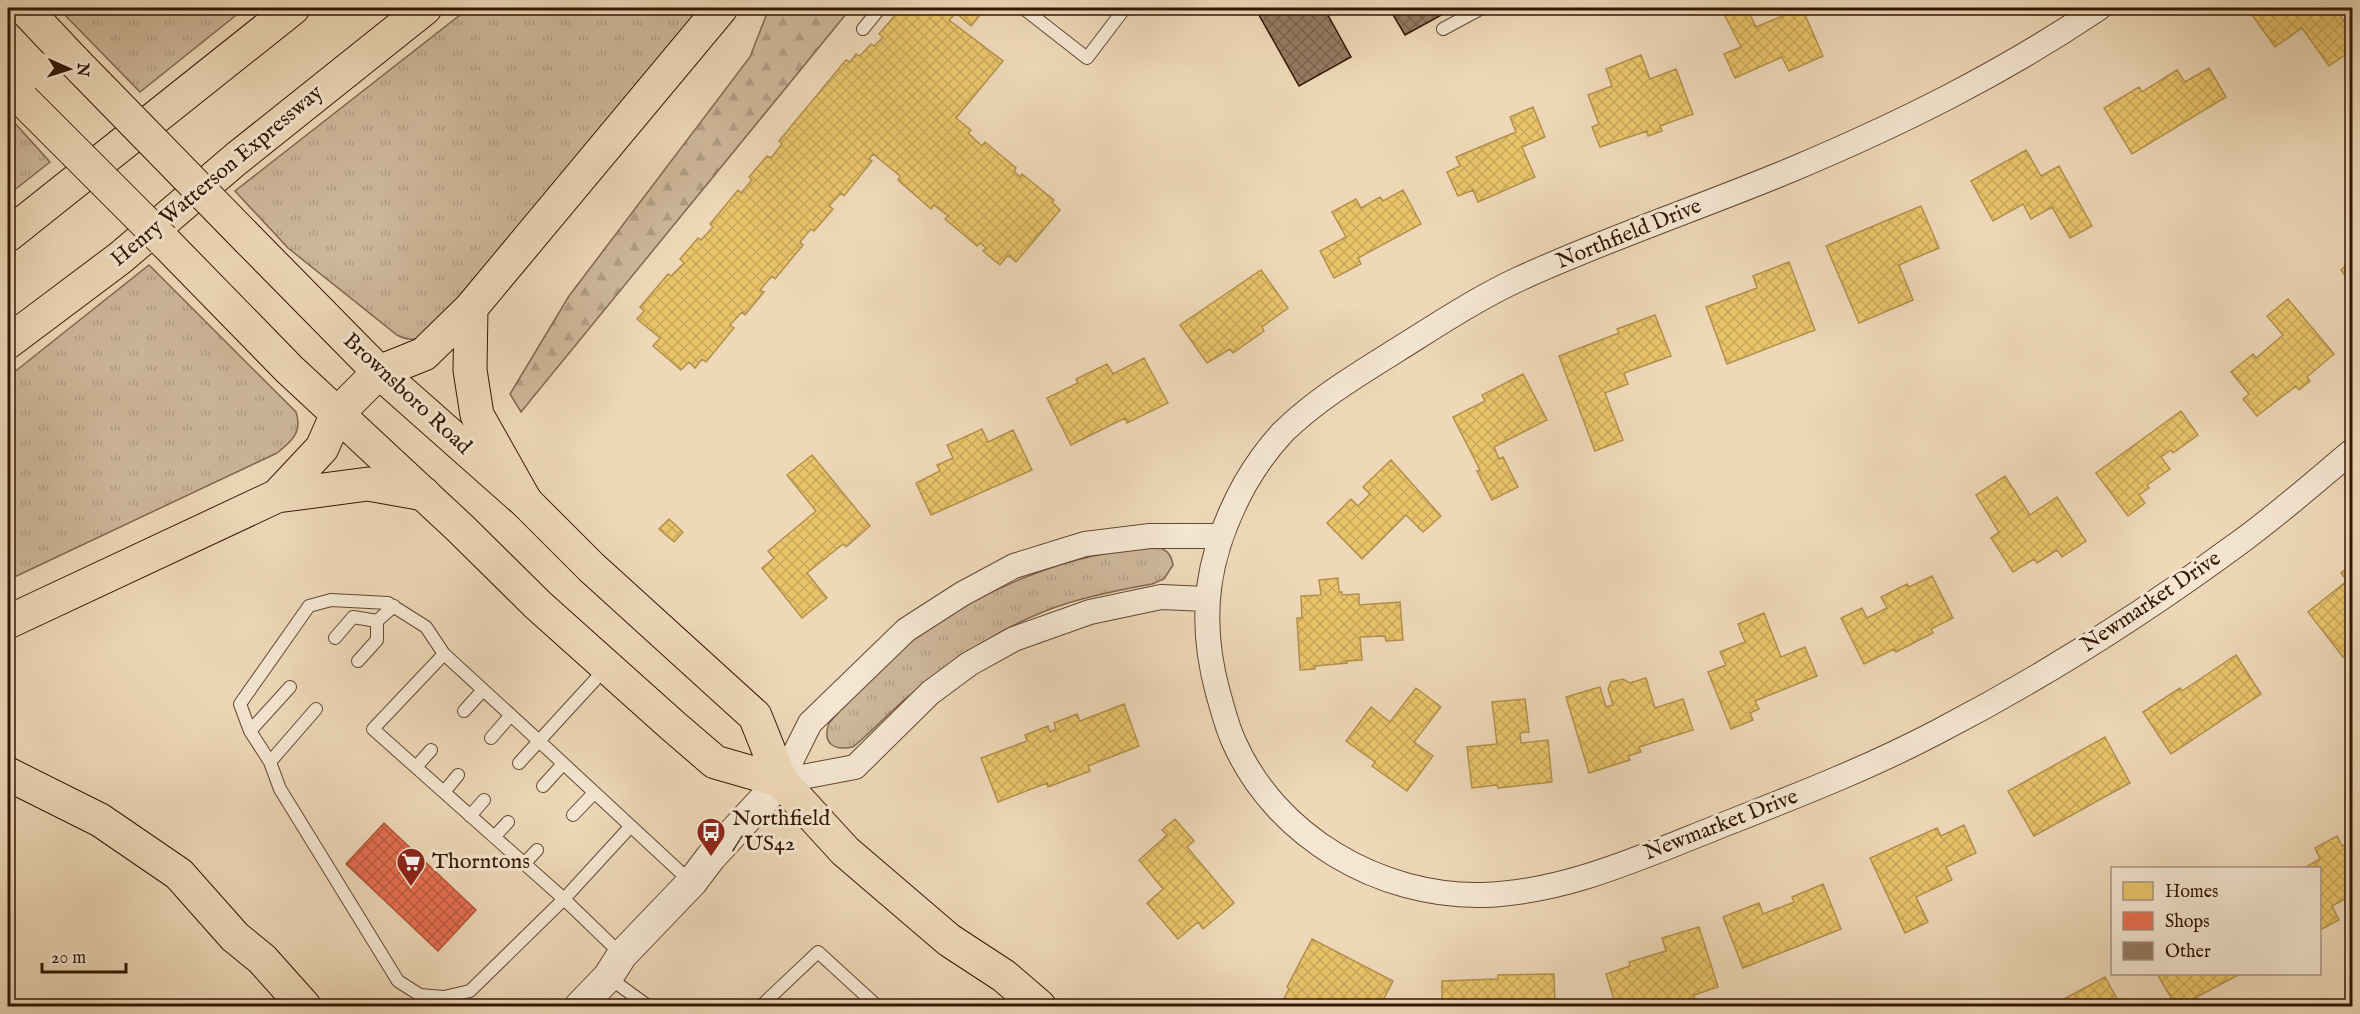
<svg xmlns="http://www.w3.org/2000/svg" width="2360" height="1014" font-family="'IM FELL English',serif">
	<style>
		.grass { fill: url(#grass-tufts); stroke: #816750; stroke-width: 1.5 }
		.forest { fill: url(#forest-firs); stroke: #816750; stroke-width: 1.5 }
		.homes { fill: url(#homes-cross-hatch); stroke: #b3904c; stroke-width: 1.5 }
		.shops { fill: url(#shops-cross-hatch); stroke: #b1553a; stroke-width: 1.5 }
		.building { fill: url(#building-cross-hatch); stroke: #341705; stroke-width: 1.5 }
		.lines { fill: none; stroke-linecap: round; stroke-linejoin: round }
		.service-casing { stroke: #624732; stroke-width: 14 }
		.minor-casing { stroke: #624732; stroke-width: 26 }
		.tertiary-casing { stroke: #624732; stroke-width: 32 }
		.primary-casing { stroke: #341705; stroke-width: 35 }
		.motorway-casing { stroke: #341705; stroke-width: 35 }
		.service { stroke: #f4e6d1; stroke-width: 12 }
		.minor { stroke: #f4e6d1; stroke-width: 24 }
		.tertiary { stroke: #f4e6d1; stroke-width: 30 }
		.primary { stroke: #eed8b8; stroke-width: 33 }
		.motorway { stroke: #eed8b8; stroke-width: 33 }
		.primary-bridge-casing { stroke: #341705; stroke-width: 35; stroke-linecap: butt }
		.primary-bridge { stroke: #eed8b8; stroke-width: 33 }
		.labels { text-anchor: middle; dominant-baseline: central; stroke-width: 6; stroke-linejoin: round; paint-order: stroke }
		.street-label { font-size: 22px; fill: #341705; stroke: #f4e6d1 }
		.poi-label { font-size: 22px; fill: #341705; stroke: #f4e6d1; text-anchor: start }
	</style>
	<defs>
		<pattern id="grass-tufts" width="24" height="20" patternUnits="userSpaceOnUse" patternTransform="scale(1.5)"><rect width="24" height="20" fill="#ceb79a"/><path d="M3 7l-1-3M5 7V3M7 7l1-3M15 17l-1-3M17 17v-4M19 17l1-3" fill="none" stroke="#b29d83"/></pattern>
		<pattern id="forest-firs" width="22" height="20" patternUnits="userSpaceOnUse" patternTransform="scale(1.5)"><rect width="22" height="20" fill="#ceb79a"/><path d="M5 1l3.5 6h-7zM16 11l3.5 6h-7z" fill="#b29d83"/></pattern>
		<pattern id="homes-cross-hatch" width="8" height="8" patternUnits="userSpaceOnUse" patternTransform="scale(1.5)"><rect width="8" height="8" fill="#e9c46a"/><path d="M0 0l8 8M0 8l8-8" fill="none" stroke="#c8a85a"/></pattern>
		<pattern id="shops-cross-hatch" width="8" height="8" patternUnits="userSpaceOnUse" patternTransform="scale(1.5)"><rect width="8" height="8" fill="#e76f51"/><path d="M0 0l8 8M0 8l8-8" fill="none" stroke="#bc5a41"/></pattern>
		<pattern id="building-cross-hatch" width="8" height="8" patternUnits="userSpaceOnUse" patternTransform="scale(1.5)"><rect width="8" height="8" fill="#957b62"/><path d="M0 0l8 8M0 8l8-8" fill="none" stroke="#7a644f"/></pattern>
	</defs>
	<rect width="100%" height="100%" fill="#eed8b8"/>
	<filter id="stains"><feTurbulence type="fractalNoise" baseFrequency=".00333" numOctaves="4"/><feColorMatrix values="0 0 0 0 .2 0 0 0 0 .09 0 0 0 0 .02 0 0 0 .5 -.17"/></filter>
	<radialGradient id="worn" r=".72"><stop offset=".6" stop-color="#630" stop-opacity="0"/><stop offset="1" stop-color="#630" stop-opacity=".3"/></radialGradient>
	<path class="grass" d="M58 8H245L140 92Z
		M469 8H704L426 336C415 340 408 341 397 335L288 248 235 191Z
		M8 119 10 122 13 121 50 162 8 195Z
		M149 265 296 412C303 432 291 442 277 453L8 580V377Z
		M1154 546C1166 549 1171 553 1173 565L1164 579 1152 584C1124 589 1095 595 1068 603 1007 622 951 660 903 701 886 716 870 733 853 747 833 751 822 743 829 723 845 705 861 686 879 669 929 619 1006 580 1073 561 1099 553 1128 550 1154 546Z"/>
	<path class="forest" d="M769 8H851L521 412 510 394 569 296 750 57Z"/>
	<path class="homes" d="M901 8H934L941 14 946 8H986L971 26 956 13 949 20 1003 61 956 118 971 130 968 133 982 146 985 142 1016 168 1014 171 1020 177 1022 174 1054 200 1052 202 1060 210 1016 262 1008 255 1000 265 983 251 986 248 980 243 977 246 945 219 948 216 934 205 931 209 898 180 900 176 873 154 869 159 872 161 844 196 841 193 829 206 833 209 814 231 811 229 800 242 803 245 775 279 772 276 760 290 764 292 745 315 742 312 730 325 734 328 706 362 702 359 695 368 689 362 681 370 653 346 660 338 637 319 644 311 640 307 668 274 671 276 684 263 680 259 698 238 701 240 713 227 710 224 738 190 741 193 752 180 749 177 767 156 771 158 782 144 779 141 846 60 850 62 856 54 860 56 871 44 874 46 883 37 879 34Z
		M1743 8H1747L1756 27 1802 8 1823 56 1789 71 1782 57 1735 78 1724 54 1741 47 1725 16Z
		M2257 8H2335L2352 33V50L2329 66 2302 28 2275 47 2250 12Z
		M1641 55 1650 79 1676 69 1693 114 1660 126 1662 131 1648 136 1647 131 1600 147 1592 127 1599 124 1588 95 1612 86 1606 69Z
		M2209 68 2226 97 2132 154 2104 108 2139 87 2142 92 2177 70 2185 82Z
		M1533 107 1545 137 1522 147 1535 177 1478 202 1473 190 1458 196 1447 172 1460 166 1456 157 1516 132 1510 117Z
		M2026 150 2041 176 2059 166 2092 226 2070 238 2052 207 2031 219 2023 204 1993 221 1971 181Z
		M1403 190 1421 224 1358 258 1361 264 1334 278 1320 251 1346 237 1332 212 1356 199 1361 208 1380 197 1383 201Z
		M1921 206 1939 248 1899 265 1913 300 1859 323 1826 246Z
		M2352 260V285L2341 270Z
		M1789 262 1815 330 1727 364 1706 307 1757 288 1753 276Z
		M1261 270 1288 308 1262 327 1264 331 1233 353 1230 349 1207 363 1180 325Z
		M2288 299 2334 354 2307 377 2310 381 2299 390 2296 386 2257 416 2243 399 2249 394 2231 372 2253 354 2256 358 2283 335 2267 316Z
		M1655 315 1671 356 1624 373 1628 384 1605 393 1623 440 1595 451 1559 356 1619 333 1617 329Z
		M1144 358 1168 403 1127 423 1125 418 1071 445 1047 398 1078 383 1076 379 1107 364 1113 374Z
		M1523 374 1547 420 1494 447 1499 459 1503 457 1518 487 1492 500 1477 471 1480 470 1453 417 1485 401 1482 395Z
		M2181 411 2198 435 2173 453 2171 450 2161 457 2170 469 2147 485 2149 488 2139 495 2145 503 2128 516 2096 473Z
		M982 429 988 442 1013 430 1032 470 931 515 916 483 940 471 937 465 953 458 947 445Z
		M812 455 870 526 846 547 843 544 807 573 827 598 802 618 762 568 774 558 768 551 816 511 787 475Z
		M1391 460 1441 516 1423 532 1406 515 1362 559 1327 523 1351 499 1358 506 1370 494 1363 487Z
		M2005 476 2030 515 2057 497 2086 541 2062 557 2057 550 2037 563 2034 559 2013 572 1991 538 1999 532 1976 495Z
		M669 519 683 532 674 542 659 529Z
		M2352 564V650L2343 657 2308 612 2347 581 2341 573Z
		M1932 576 1953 618 1931 629 1933 633 1896 652 1894 649 1864 664 1841 618 1862 608 1867 618 1887 608 1881 597 1907 584 1909 587Z
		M1338 578 1339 592H1342V595L1359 594V605L1400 602 1403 640 1386 641 1385 636 1360 637 1362 660 1346 661 1347 663 1315 666V669L1300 670 1297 618H1302L1301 596 1321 595 1319 580Z
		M1764 613 1781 657 1805 647 1817 676 1755 701 1759 709 1750 713 1753 720 1731 729 1708 672 1726 665 1720 652 1745 642 1738 624Z
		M2236 655 2261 694 2171 754 2143 712 2180 688 2182 691Z
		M1646 678 1655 708 1683 699 1693 730 1639 747 1641 752 1628 756 1630 760 1589 773 1566 697 1600 687 1606 707 1613 705 1608 689 1611 682 1623 679 1630 683Z
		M1416 688 1441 707 1414 742 1433 756 1407 791 1372 766 1375 762 1346 741 1371 707 1390 722Z
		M1525 699 1529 732 1520 733 1521 743 1548 740 1552 782 1498 788 1497 785 1472 788 1467 747 1497 744 1492 702Z
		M1124 704 1139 746 1088 766 1090 771 1048 787 1047 783 998 802 981 758 1027 741 1025 735 1048 726 1050 732 1056 729 1054 723 1077 714 1080 721Z
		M2105 737 2130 783 2034 836 2008 791Z
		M1175 819 1194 841 1187 847 1234 903 1203 929 1198 922 1178 939 1147 903 1163 889 1139 860 1167 835 1162 830Z
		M1964 825 1976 853 1946 867 1952 880 1916 897 1928 922 1905 933 1870 858 1937 828 1941 836Z
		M2337 836 2342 846 2346 844 2352 856V895L2332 906 2339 920 2320 930V868H2304L2320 859 2315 848Z
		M1823 884 1841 929 1743 968 1723 917 1759 903 1763 914 1794 902 1792 897Z
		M1699 927 1718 987 1694 995 1695 1001 1677 1006H1661L1660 1004 1641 1006 1639 1000 1616 1006 1606 974 1630 966 1629 962 1666 951 1662 938Z
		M1312 939 1393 981 1380 1006H1280L1289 989 1287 987Z
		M1554 974 1555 1006H1442V981L1498 979V975Z
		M2157 974H2240L2180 1006H2176Z
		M2105 977 2121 1006H2051Z"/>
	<path class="shops" d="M384 823 476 910 438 951 346 864Z"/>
	<path class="building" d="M1255 8H1324L1351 57 1299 86Z
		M1389 8H1454L1405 35Z"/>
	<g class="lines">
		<g class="service-casing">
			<path id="service" d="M1023 8 1087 58 1125 8
				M863 29 880 8
				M1443 29 1482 8
				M335 638 353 617 377 621 394 606
				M444 654 426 627 388 603 331 600 309 606 240 704 250 731 270 762 280 789 398 981 420 995 444 997 470 991 564 899 630 827
				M358 661 377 640V621
				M606 668 539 741 444 654 373 729 564 899 622 955
				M464 711 483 690
				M250 731 290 687
				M491 738 511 715
				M270 762 316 709
				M519 763 539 741 691 882
				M416 767 431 750
				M543 786 563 764
				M444 792 458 775
				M573 815 594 793
				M470 816 484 800
				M494 837 508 822
				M524 864 537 850
				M608 977 648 1006
				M761 1006 818 952 877 1006"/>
		</g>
		<g class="minor-casing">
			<path id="minor" d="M2099 8C2001 74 1902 123 1793 169 1702 207 1608 238 1519 279 1476 299 1437 325 1397 350 1357 375 1317 399 1283 432 1268 448 1256 465 1245 484 1207 553 1197 616 1218 693 1223 710 1227 727 1234 742 1276 837 1380 897 1482 895 1563 893 1642 857 1715 828 1791 798 1867 769 1939 731 2045 676 2147 611 2243 540 2281 512 2316 481 2352 451
				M781 781 810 723 906 630 962 594 1014 566 1085 544 1150 536H1219
				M781 781 855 767 930 693 969 664 1014 639 1090 612 1161 597 1206 599"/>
		</g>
		<g class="tertiary-casing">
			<path id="tertiary" d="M580 1006 608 977 622 955 692 882 711 857 781 781"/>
		</g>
		<g class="primary-casing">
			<path id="primary" d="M24 8 75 62
				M163 240 289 369 460 528 538 605 672 725 715 762 781 781
				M249 240 379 372 526 502 591 567 755 716 781 781 845 851 949 940 1004 976 1039 1006
				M337 414 379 372"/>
		</g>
		<g class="motorway-casing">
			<path id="motorway" d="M8 235 293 8
				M471 308 470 370 477 415 526 502
				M8 342 120 258 236 159 425 8
				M379 372 424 354 471 308 721 8
				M277 496 322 448 337 414
				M8 622 277 496 368 484 424 494
				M8 774 100 820 179 874 235 937 262 959 304 1006"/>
		</g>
		<use href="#service" class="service"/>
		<use href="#minor" class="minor"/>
		<use href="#tertiary" class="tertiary"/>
		<use href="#primary" class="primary"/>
		<use href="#motorway" class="motorway"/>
		<g class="primary-bridge-casing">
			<path id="primary-bridge" d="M75 62 249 240
				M23 100 163 240"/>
		</g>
		<use href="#primary-bridge" class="primary-bridge"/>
	</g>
	<defs>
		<g id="bus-pin" transform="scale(1.5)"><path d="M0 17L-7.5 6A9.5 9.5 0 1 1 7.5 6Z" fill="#8f2418" stroke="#f4e6d1"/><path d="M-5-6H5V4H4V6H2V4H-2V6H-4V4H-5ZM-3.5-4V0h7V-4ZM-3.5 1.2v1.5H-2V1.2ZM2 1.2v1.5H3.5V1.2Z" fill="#fff"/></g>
		<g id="supermarket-pin" transform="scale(1.5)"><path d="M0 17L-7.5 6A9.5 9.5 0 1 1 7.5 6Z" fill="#8f2418" stroke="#f4e6d1"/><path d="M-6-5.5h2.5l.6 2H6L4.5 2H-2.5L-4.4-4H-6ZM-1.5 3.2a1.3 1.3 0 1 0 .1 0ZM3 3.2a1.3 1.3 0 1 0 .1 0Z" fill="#fff"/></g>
	</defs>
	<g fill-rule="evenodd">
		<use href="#bus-pin" x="711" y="832"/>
		<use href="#supermarket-pin" x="411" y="862"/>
	</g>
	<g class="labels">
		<g class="street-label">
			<text transform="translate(217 176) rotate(-40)">Henry Watterson Expressway</text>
			<text transform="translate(1629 234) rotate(-22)">Northfield Drive</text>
			<text transform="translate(407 394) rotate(43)">Brownsboro Road</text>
			<text transform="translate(2151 602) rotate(-34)">Newmarket Drive</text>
			<text transform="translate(1721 825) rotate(-21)">Newmarket Drive</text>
		</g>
		<g class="poi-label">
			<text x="732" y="819">Northfield<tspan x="732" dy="25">/ US42</tspan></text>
			<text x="432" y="862">Thorntons</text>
		</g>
	</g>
	<rect width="2360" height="1014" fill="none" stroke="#eed8b8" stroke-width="30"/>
	<rect x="9" y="9" width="2342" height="996" fill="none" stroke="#341705" stroke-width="3"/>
	<rect x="15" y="15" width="2330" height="984" fill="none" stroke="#341705" stroke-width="1.5"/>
	<rect x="2111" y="867" width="210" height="108" fill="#f4e6d1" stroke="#a7937f" stroke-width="1.5"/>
	<rect x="2123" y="882" width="30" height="18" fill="#e9c46a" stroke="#a7937f" stroke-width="1.5"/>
	<text x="2165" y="897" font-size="18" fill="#341705">Homes</text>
	<rect x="2123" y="912" width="30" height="18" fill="#e76f51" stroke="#a7937f" stroke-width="1.5"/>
	<text x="2165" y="927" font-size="18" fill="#341705">Shops</text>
	<rect x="2123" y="942" width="30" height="18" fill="#957b62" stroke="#a7937f" stroke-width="1.5"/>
	<text x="2165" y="957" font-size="18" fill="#341705">Other</text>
	<g transform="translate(69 69) rotate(93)" stroke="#f4e6d1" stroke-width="4.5" paint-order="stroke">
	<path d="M0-4.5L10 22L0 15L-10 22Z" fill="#341705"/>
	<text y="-9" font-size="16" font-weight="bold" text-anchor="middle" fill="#341705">N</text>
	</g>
	<path d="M42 963v9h84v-9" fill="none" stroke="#341705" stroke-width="3"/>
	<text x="51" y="963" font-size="18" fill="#341705" stroke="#f4e6d1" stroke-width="4.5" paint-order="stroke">20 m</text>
	<rect width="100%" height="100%" filter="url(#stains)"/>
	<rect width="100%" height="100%" fill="url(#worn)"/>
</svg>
